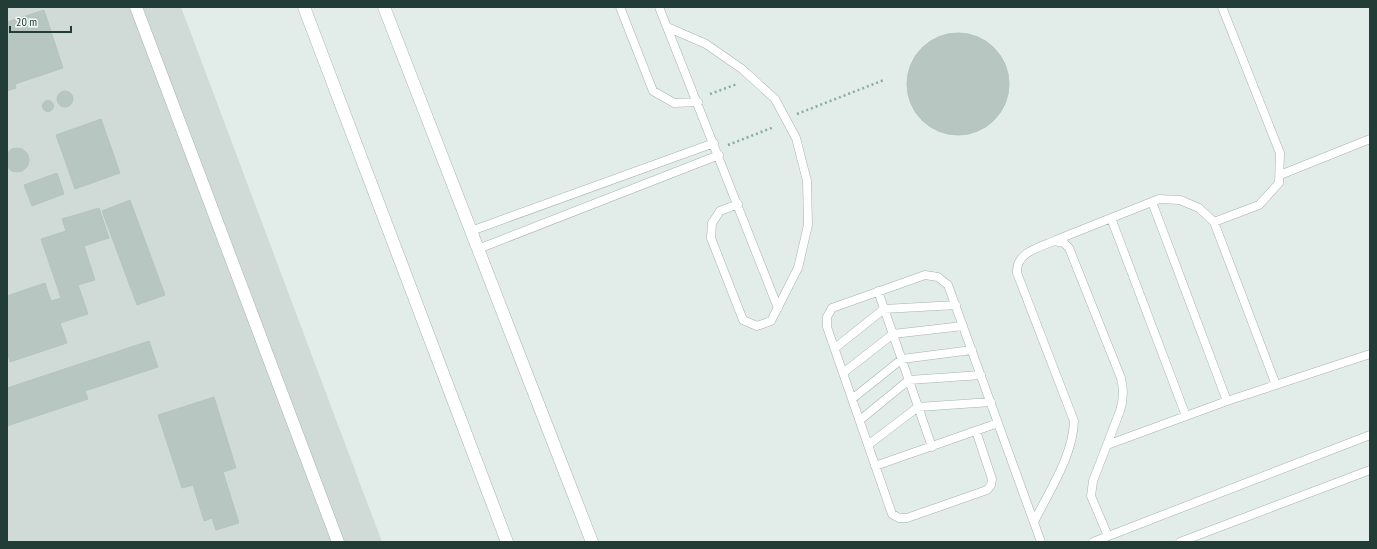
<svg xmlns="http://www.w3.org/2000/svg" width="1377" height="549" font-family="'PT Sans Narrow',sans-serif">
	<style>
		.built { fill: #d0dbd7 }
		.building { fill: #b7c6c1; stroke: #b4c5bf }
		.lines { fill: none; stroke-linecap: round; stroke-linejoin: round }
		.lane-casing { stroke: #a5b4af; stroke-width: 9 }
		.street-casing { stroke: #a5b4af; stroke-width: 13 }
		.path { stroke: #83aea3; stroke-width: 2.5; stroke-dasharray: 2 3; stroke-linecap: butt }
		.lane { stroke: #fff; stroke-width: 8 }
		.street { stroke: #fff; stroke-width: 12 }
	</style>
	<rect width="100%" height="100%" fill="#e2ece8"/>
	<path class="built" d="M7 7H181L382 542H7Z"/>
	<path class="building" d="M44 10 63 68 15 84 16 88 7 91V22Z
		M907 84a51 51 0 1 1 102 0a51 51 0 1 1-102 0Z
		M57 99a8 8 0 1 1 16 0a8 8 0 1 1-16 0Z
		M42.5 106a5.5 5.5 0 1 1 11 0a5.5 5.5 0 1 1-11 0Z
		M101 119 120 173 75 189 56 135Z
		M5 160a12 12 0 1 1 24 0a12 12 0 1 1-24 0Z
		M57 173 64 194 32 206 24 185Z
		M130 200 165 295 137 305 102 211Z
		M99 208 109 238 84 246 95 280 78 285 88 314 60 323 67 343 10 362 7 351V296L45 283 51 301 61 298 41 239 66 231 62 219Z
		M149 341 158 367 85 391 88 399 7 426V388Z
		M214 397 236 468 223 472 239 523 216 530 212 518 204 521 193 485 182 488 158 415Z"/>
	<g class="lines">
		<g class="lane-casing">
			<path id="lane" d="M620 7 653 91 674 103 698 102
				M659 7 778 308
				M667 27 706 44 742 69 775 99 796 138 807 181 808 225 798 268 771 321 757 326 743 320 711 238 712 223 720 211 738 204
				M1280 175 1370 139
				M1152 202 1227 401
				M1111 218 1186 416
				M1214 222 1259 205 1279 183 1280 153 1222 7
				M471 231 714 143
				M1056 240 1159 199 1180 200 1199 208 1214 222 1276 385
				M478 249 719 155
				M878 291 932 447
				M835 348 884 309 956 305
				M843 373 893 334 963 326
				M852 399 902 359 972 350
				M860 420 909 380 981 375
				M976 431 992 479 991 485 987 490 907 518H899L892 514 827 327V317L832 308 925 275 938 277 948 285 1041 542
				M868 445 918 407 991 402
				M1107 445 1227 401 1370 354
				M875 466 998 423
				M1034 522C1049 491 1073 456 1074 421L1017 273C1016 252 1038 248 1054 241L1064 243 1069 248 1121 378C1124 390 1124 399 1120 411L1093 481 1091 496 1108 536
				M1093 542 1370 435
				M1180 542 1370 470"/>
		</g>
		<g class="street-casing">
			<path id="street" d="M136 7 338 542
				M304 7 507 542
				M384 7 592 542"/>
		</g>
		<path class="path" d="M710 94 737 84
			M797 114 884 80
			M728 145 774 127"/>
		<use href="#lane" class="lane"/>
		<use href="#street" class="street"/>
	</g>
	<rect width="1377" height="549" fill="none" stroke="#223c36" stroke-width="16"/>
	<path d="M10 26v6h61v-6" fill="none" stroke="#223c36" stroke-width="2"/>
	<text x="16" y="26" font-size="12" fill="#223c36" stroke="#f2f8f5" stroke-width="3" paint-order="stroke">20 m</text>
</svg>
